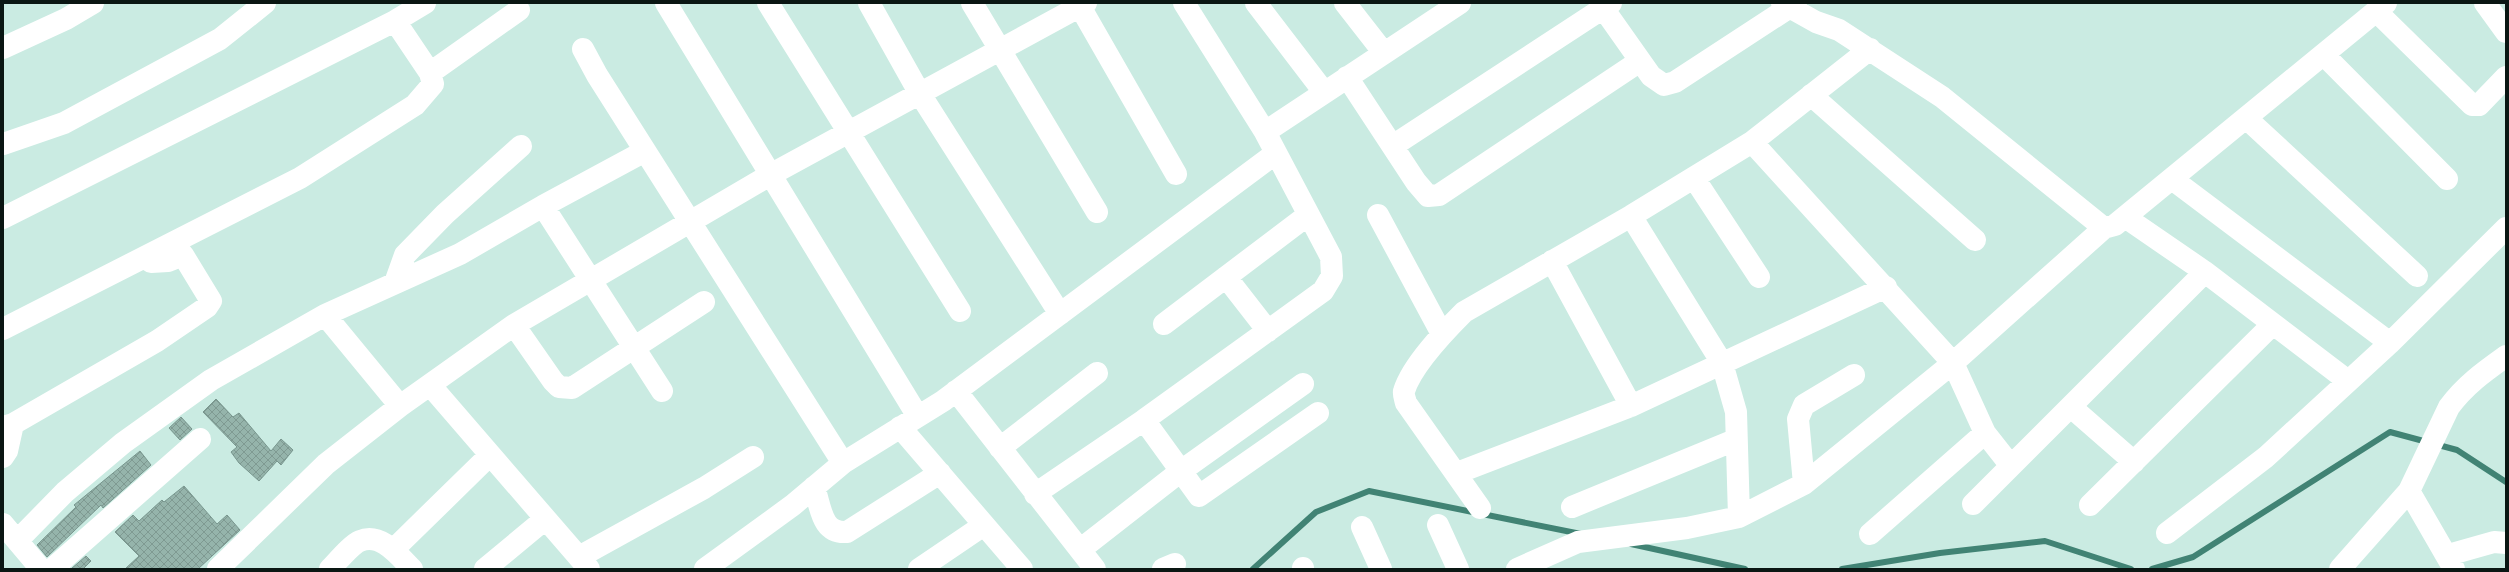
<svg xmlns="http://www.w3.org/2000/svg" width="2509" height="572" font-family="'Open Sans',sans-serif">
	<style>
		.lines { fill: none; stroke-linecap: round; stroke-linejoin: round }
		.stream { stroke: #418374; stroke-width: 6 }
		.building { fill: url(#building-cross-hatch); stroke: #78968e }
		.minor { stroke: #fff; stroke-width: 22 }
	</style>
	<defs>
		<pattern id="building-cross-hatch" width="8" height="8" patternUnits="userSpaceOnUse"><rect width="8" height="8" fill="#95b4ab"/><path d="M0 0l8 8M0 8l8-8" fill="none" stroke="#7f9a92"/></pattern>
	</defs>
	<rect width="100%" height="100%" fill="#caebe2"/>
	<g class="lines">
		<path class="stream" d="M1631 544 1745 569
			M1253 569 1316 512 1369 491 1581 534
			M1842 569 1940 553 2045 541 2131 569
			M2152 569 2193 557 2390 432 2457 450 2506 482"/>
	</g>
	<path class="building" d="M216 399 233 417 239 413 271 451 281 439 293 450 281 465 277 461 259 481 239 463 231 452 237 447 203 412Z
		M181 417 192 429 180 440 169 428Z
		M140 451 151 465 103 508 101 505 47 557 37 545 76 507 74 505Z
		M184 486 217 524 227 515 240 530 198 569H125L139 556 115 532 133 515 139 521 162 500 164 502Z
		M86 556 91 561 83 569H71Z"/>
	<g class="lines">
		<path class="minor" d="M666 3 917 415
			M768 3 960 311
			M869 3 920 94 1060 314
			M972 3 1097 212
			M1078 3 1176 174
			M1256 3 1324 92
			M1345 3 1384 53
			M1782 3 1816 22 1839 30 1942 97 2104 228 2115 225 2386 3
			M2485 3 2506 32
			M1603 8 1651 76 1664 85 1675 82 1796 3
			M2377 12 2472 105H2479L2506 77
			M3 48 66 19 93 3
			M583 49 597 75 843 463
			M2324 55 2447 179
			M430 73 519 10
			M1347 77 1416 182 1428 196 1439 195 1640 61
			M1811 95 1975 240
			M2246 118 2417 276
			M1265 132 1460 3
			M1752 142 1953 363 1985 433 2011 466
			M3 144 64 123 220 39 265 3
			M1394 145 1611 3
			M1694 178 1759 277
			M2172 179 2390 343
			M543 206 662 391
			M1378 215 1442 334
			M1631 216 1722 363 1736 412 1739 517
			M2125 217 2205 272 2348 381
			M3 218 395 21 425 3
			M1552 261 1631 406
			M1226 277 1268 331
			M395 283 405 255 445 214 521 146
			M325 315 400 406
			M1164 324 1308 215
			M514 325 553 381 559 387 572 388 704 302
			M3 329 300 178 415 105 433 84 430 73 395 21
			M430 385 589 569
			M956 391 1095 569
			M2071 407 2134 462
			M1144 420 1199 496 1318 413
			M3 427 13 424 157 341 207 307 211 301 183 255 168 261 151 262
			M900 427 1022 569
			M1000 448 1097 373
			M3 457 7 451 13 424
			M1457 473 1631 406 1886 287
			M1804 484 1798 419 1804 405 1854 375
			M814 487C821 507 821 534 847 532L940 473
			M2409 491 2454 569
			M1035 494 1144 420 1323 291 1332 276 1331 257 1265 132 1184 3
			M1973 504 2205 272
			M2090 505 2273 324
			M1572 507 1735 440
			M1480 508 1406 403C1405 399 1403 394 1404 391 1412 365 1445 331 1464 312L1631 216 1752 142 1870 49
			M3 524 41 569
			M1438 525 1458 569
			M1362 527 1381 569
			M2167 533 2266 457 2390 343 2506 228
			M1870 534 1985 433
			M18 540 65 492 123 443 211 380 325 315 460 254 543 206 645 151
			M1081 549 1181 471 1303 384
			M393 550 489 456
			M2448 555 2494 542 2506 543
			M579 557 704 488 753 457
			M1303 568V569
			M52 569 200 439
			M218 569 326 464 400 406 514 325 770 175 1086 3
			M330 569C337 562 352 544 360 541 381 532 399 556 412 569
			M485 569 544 520
			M705 569 793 505 843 463 943 401 1276 153
			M919 569 984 525
			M1163 569 1175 564
			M1517 569 1578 542 1687 528 1739 517 1804 484 1953 363 2104 228
			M2340 569 2409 491 2449 407C2465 385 2485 371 2506 356"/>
	</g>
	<rect width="2509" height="572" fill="none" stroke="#0a1613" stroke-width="8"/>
</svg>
